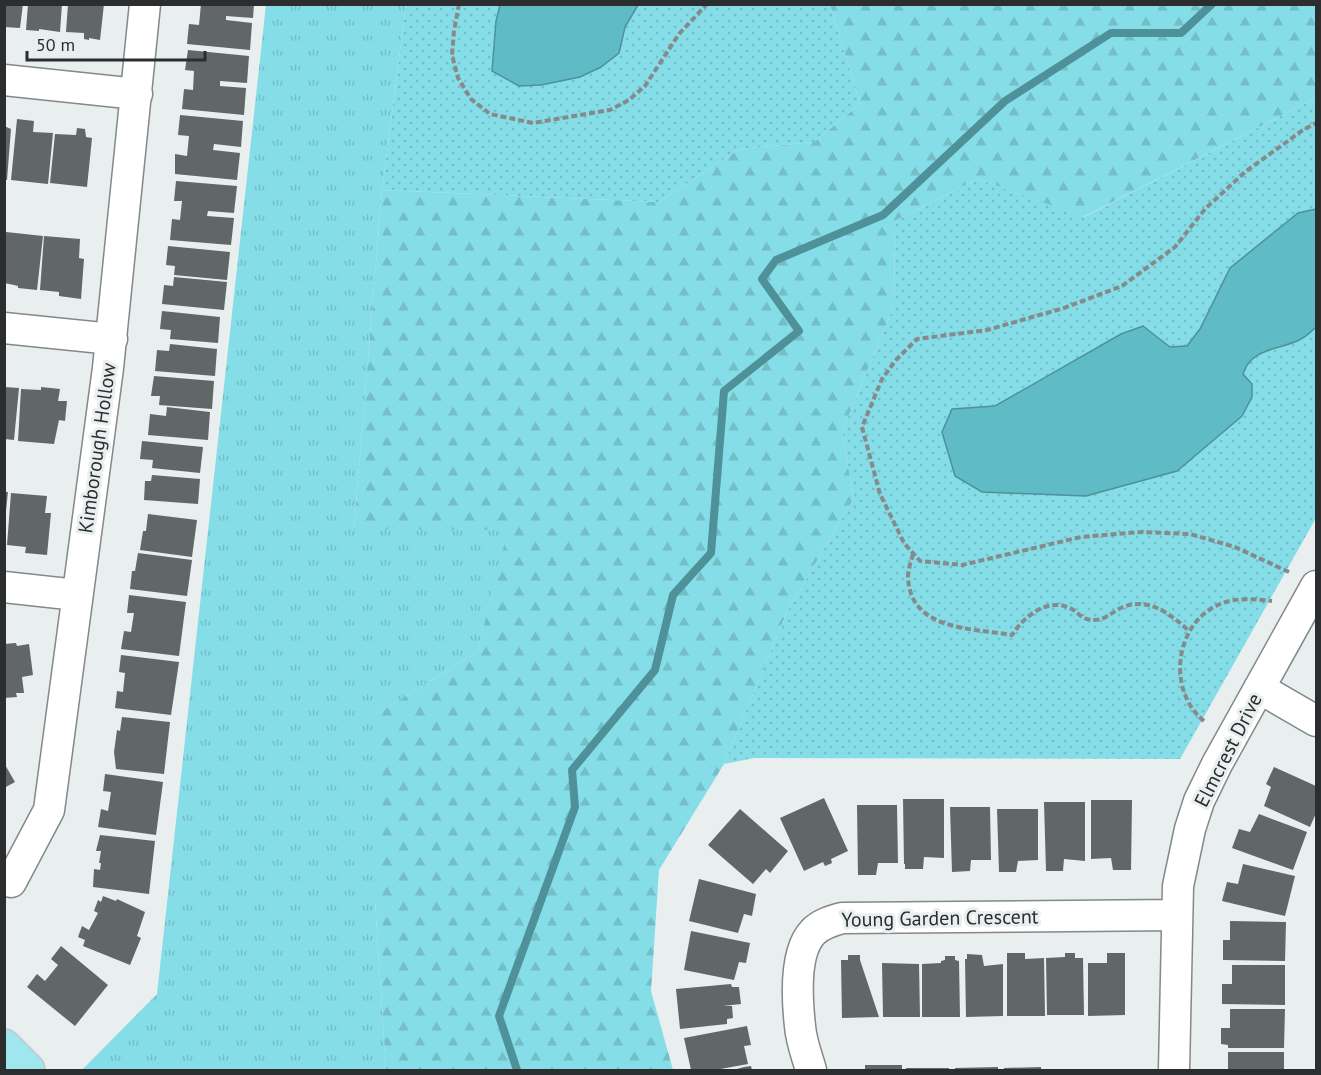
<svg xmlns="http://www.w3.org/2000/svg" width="1321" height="1075" font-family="'PT Sans',sans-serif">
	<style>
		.grass { fill: url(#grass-tufts) }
		.forest { fill: url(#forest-firs) }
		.park { fill: url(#park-dots) }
		.water { fill: #5fbcc7; stroke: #4f9199; stroke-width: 1.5 }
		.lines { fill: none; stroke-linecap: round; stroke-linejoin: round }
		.stream { stroke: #4f9199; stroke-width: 8 }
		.building { fill: #616666 }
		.minor-casing { stroke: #838888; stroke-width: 33 }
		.major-casing { stroke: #c8c8c9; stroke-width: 36 }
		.path { stroke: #868a8b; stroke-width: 4; stroke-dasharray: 6 3; stroke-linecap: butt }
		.minor { stroke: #fff; stroke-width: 30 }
		.major { stroke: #a0e6ee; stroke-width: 33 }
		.labels { text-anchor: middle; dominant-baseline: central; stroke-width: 6; stroke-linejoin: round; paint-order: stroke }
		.street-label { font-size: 20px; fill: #2b2d2e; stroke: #e9eeef }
	</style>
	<defs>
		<pattern id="grass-tufts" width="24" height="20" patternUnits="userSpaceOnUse" patternTransform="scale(1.5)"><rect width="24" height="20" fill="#85dde8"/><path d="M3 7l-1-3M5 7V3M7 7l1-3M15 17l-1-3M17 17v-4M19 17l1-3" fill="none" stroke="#73bec7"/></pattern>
		<pattern id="forest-firs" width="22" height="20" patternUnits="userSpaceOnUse" patternTransform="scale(1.5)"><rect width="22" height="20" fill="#85dde8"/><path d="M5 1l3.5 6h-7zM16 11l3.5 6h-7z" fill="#73bec7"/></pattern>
		<pattern id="park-dots" width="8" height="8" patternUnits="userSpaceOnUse" patternTransform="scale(1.5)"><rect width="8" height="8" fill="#85dde8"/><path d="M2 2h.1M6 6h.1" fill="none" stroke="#73bec7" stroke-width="1.8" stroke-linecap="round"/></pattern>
	</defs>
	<rect width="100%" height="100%" fill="#e9eeef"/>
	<path class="grass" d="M266 5H406L382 190 354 529H509L477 652 375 715V900L386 1070H82L157 994Z"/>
	<path class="forest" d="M830 5H1316V98L1083 217 978 179 895 221 894 306 842 432 854 498 787 612 724 764 659 870 651 991 673 1070H386L375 900V715L477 652 508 530 354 529 382 190 659 202 739 149 814 142 860 104Z"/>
	<path class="park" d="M406 5H830L860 104 814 142 739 149 659 202 382 190Z
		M1316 98V518L1180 759 754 758 724 764 787 612 854 498 842 432 894 306 895 221 978 179 1084 217Z"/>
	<path class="water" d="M500 5V4L638 5 625 27 619 53 601 67 580 77 541 85 519 86 492 71 496 21Z
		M1316 209V327C1311 332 1305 338 1297 341 1276 350 1251 349 1243 374L1252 384V397L1242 416 1177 471 1086 496 982 492 955 476 942 432 952 409 995 406 1121 334 1143 326 1170 347 1187 346 1200 329 1230 268 1298 213Z"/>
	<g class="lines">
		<path class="stream" d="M517 1070 499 1016 575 807 572 770 655 670 673 595 711 553 724 391 799 331 762 279 776 260 883 215 1005 101 1111 33H1181L1212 4"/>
	</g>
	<path class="building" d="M4 4H23L20 28 4 27Z
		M28 4H62L60 32 39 29V31L26 30Z
		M68 4H104L100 40 89 38V40L84 39V33L66 32Z
		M201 4H254L253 18 226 16V20L252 23 250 50 187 44 189 24 199 25Z
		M188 50 249 56 247 83 220 81V86L246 88 244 115 182 109 184 89 193 90 194 71 185 70Z
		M180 115 243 121 241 147 214 144 213 150 240 153 237 180 175 174V154L187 156 189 136 178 135Z
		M17 119 34 121 33 132 53 133 48 184 11 180Z
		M4 126 11 129 7 180H4Z
		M77 128 85 129 86 137 92 138 87 187 50 183 55 134 76 135Z
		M176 181 237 186 234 213 208 211 207 216 234 218 231 245 170 240 172 219 180 220 182 201H174Z
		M6 232 43 236 37 290 18 288V286L14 285 4 283Z
		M44 236 80 239 79 258 84 259 81 299 59 296V292L40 290Z
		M168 246 230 252 227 280 174 275 175 266 166 265Z
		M174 277 227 282 224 310 162 304 164 285 173 286Z
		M162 311 220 317 218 343 170 339 171 330 160 329Z
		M170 344 217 349 215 376 155 371 157 350 169 351Z
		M154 376 214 381 212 409 159 405 160 396H151Z
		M4 387 19 388 14 440 4 439Z
		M41 387 60 389 58 401H67L65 421 59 420 54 444 18 441 21 389 41 390Z
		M167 407 210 412 208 440 148 435 150 414 166 416Z
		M142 441 203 447 200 473 152 468 153 460 140 459Z
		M152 475 200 479 198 504 144 500 145 481H151Z
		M4 492H8L6 511H4Z
		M11 493 47 496 45 513H51L47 555 25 553 26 547 7 545Z
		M148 514 197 520 192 557 140 550 143 531H146Z
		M138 553 192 560 187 596 130 589 132 571H135Z
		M129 595 186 602 179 656 121 649 124 631 131 632 134 613H127Z
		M16 643 17 646 29 644 33 675 22 677 24 693H16L17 697 4 698V644Z
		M121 655 179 662 171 715 115 708 117 691 123 692 125 673 119 672Z
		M122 717 170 722 164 774 116 769 114 752 117 730 120 731Z
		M4 763 15 782 4 788Z
		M1274 767 1316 786V813L1310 827 1264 806 1271 787 1266 784Z
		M105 774 163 782 156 835 98 827 101 809 108 811 111 792 103 791Z
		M824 798 848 851 831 859 832 863 825 866 823 862 804 871 780 818Z
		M903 799H944V858L924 857 923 869H905V864H904Z
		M1091 800H1132L1131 870H1113L1111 858 1091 859Z
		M1044 802H1085V861L1064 859 1063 871H1046Z
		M857 805H897L898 863H878L876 875H858Z
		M950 807H990L991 860H971L970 871 952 872Z
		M740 809 788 851 770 873 766 869 753 884 708 845Z
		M997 809H1038V860L1018 861 1016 872H999Z
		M1259 814 1307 832 1293 870 1232 848 1239 829 1250 832Z
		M100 835 155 841 149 894 93 887 94 869 100 870 101 863H99L101 851H96Z
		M1243 864 1295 876 1285 916 1222 901 1227 882 1238 884Z
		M699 879 756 894 752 916 744 914 738 933 689 921Z
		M103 896 116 901 117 899 145 912 137 936 141 938 130 965 83 946 85 940 78 937 82 926 89 930 98 913 94 911 98 900 101 902Z
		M1230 921 1286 922 1285 961 1223 960V940H1230Z
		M691 931 750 943 746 963 739 962 734 980 684 970Z
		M61 946 108 985 75 1026 27 987 37 974 45 981 58 965 51 959Z
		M1007 953H1025V959L1044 958 1045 1016H1007Z
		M1065 953H1075V958H1083L1084 1015H1047L1046 958 1065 957Z
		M1107 953H1125V1015L1088 1016V963H1107Z
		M967 954 982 955 984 966 1003 964V1016L966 1017 965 959H967Z
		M848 955H860V960L879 1017 842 1018 841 960H848Z
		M945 956H955V960L959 961 960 1017H922V964L941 963V961L945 960Z
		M882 963 919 964 920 1017H883Z
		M1232 965H1285V1005L1222 1004V984H1232Z
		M731 984 732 987H739L741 1004 723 1006H732L733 1018 727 1019V1024L680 1029 676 989Z
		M1230 1009H1285L1284 1048H1228V1045L1221 1044V1028H1230Z
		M747 1026 751 1045 744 1046 748 1064 715 1070H691L684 1038Z
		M1228 1052H1284V1070H1228Z
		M865 1065H902V1070H865Z
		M751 1066 752 1070H733L744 1067Z
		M998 1067V1070H955V1068Z
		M1041 1067V1070H1004V1068Z
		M906 1068H949V1070H906Z"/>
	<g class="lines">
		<g class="minor-casing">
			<path id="minor" d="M4 80 137 94
				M4 328 112 339
				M4 587 77 595
				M1259 688 1316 721
				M11 882 49 810 108 368 145 4
				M811 1070C807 1056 801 1041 800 1026 797 999 794 952 813 932 821 924 831 921 842 918L1177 915
				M1174 1070 1178 886 1190 829 1199 801 1217 764 1316 586"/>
		</g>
		<g class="major-casing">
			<path id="major" d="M4 1046 28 1070"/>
		</g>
		<path class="path" d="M459 4 454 31 452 55 458 78 471 99 490 114 533 123 610 110 629 100 645 86 679 34 707 4
			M913 554C911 561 908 570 908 577 910 631 972 628 1012 635 1023 618 1046 597 1070 608 1079 612 1080 620 1094 620 1106 620 1113 611 1123 607 1150 597 1170 614 1189 631
			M1289 572 1235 547 1190 534 1142 532 1081 537 962 565 920 561 904 543 880 494 862 427 882 379 896 360 917 339 987 330 1064 308 1122 286 1175 247 1205 209 1245 172 1303 130 1316 123
			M1204 721C1167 691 1174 625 1218 605 1235 597 1254 599 1272 601"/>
		<use href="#minor" class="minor"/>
		<use href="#major" class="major"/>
	</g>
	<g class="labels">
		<g class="street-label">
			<text transform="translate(97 448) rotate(-82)">Kimborough Hollow</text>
			<text transform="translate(1228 750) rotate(-63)">Elmcrest Drive</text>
			<text transform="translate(940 918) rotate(-1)">Young Garden Crescent</text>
		</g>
	</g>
	<rect width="1321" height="1075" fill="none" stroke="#2b2d2e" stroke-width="12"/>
	<path d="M27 51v9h178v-9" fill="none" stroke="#2b2d2e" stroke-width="3"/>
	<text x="36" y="51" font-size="18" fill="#2b2d2e" stroke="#e9eeef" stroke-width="4.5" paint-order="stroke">50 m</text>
</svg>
